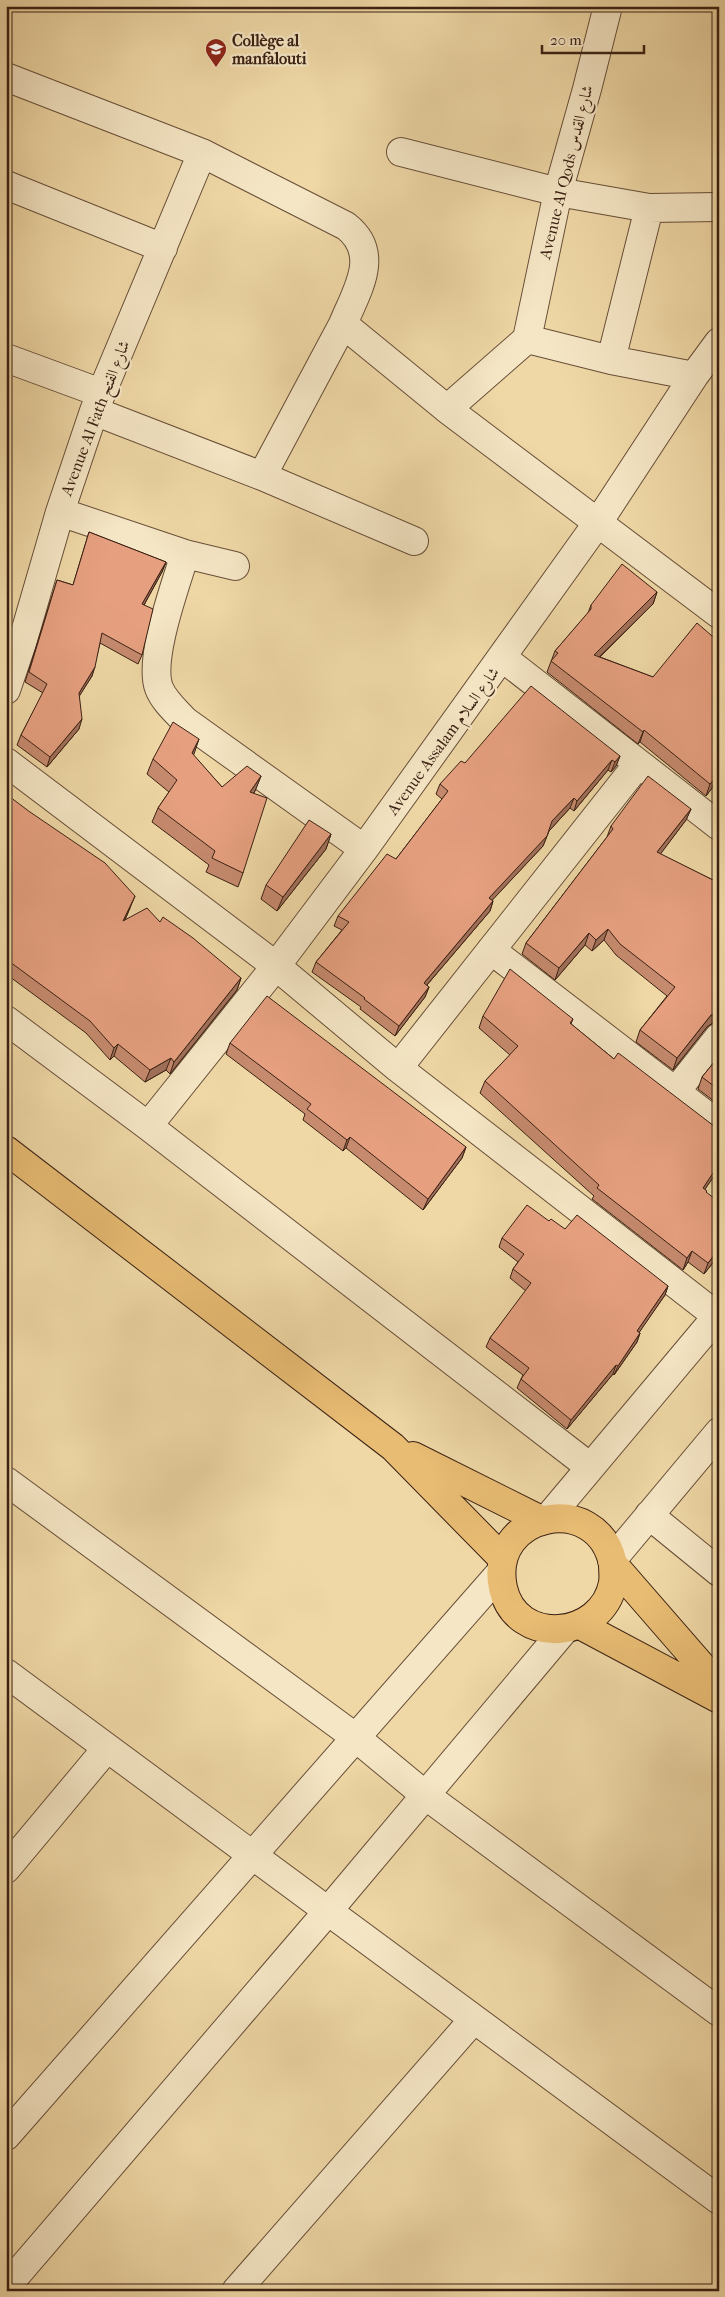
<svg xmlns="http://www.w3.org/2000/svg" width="725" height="2297" font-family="'IM FELL French Canon',Amiri,serif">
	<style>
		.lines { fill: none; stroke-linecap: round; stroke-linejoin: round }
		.minor-casing { stroke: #674e38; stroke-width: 30 }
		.major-casing { stroke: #3a2013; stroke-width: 30 }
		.minor { stroke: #f5e6c5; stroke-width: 28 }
		.major { stroke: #e8bc73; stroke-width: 28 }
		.wall { fill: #c68a6e; stroke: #3a2013 }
		.shaded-wall { fill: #a1705a; stroke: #3a2013 }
		.building { fill: #e6a080; stroke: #3a2013 }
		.labels { text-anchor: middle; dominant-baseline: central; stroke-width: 4.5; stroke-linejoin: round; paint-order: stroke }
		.poi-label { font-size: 16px; font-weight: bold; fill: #3a2013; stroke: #f5e6c5; text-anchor: start }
		.street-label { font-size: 16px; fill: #3a2013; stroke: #f5e6c5 }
	</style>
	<rect width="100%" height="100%" fill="#efd8a6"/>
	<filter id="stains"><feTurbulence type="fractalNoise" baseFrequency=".004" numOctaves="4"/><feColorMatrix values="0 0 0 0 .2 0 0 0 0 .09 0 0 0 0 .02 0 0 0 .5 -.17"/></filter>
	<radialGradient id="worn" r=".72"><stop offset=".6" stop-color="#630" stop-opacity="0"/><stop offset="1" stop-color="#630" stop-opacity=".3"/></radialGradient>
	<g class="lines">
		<g class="minor-casing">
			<path id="minor" d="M6 77 202 153 346 226C382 254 356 292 343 324L447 409 719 614
				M401 152 558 192 649 208 719 207
				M6 185 163 248
				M527 339 558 192 587 89 608 6
				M527 339 611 360 694 376
				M6 358 101 393
				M611 360 649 208
				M447 409 527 339
				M94 411 262 476 414 541
				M262 476 343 324
				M60 512 185 554 235 566
				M185 554C176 584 148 659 159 688 164 701 176 711 185 721L364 849
				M503 658 719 826
				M6 690 22 643 60 512 94 411 202 153
				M6 762 276 966 398 1068 717 1316
				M491 950 719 1125
				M6 1020 148 1126 590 1467
				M398 1068 638 764
				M676 1091 719 1037
				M148 1126 276 966 364 849 599 521 694 376 719 342
				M6 1481 355 1737 425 1795 719 2012
				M649 1515 719 1572
				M548 1518 719 1314
				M612 1560 719 1432
				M6 1673 719 2200
				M6 1869 107 1748
				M6 2136 501 1572
				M6 2287 328 1911 565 1629
				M236 2291 474 2019"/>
		</g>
		<g class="major-casing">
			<path id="major" d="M6 1150 393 1447 503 1559
				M413 1456 541 1520
				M613 1564C613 1570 614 1577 613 1583 602 1640 516 1647 503 1588 487 1512 598 1490 613 1564L719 1686
				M580 1625 719 1699"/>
		</g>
		<use href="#minor" class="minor"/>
		<use href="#major" class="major"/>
	</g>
	<path class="wall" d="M89 532 166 562 162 572 144 605 142 655 138 664 100 643 92 676 79 696V729L47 767 17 745 21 735 43 693 25 682 57 580 73 585Z
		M657 592 653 604 600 657 653 677 719 642V793L714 789 712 788 706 796 640 742 638 744 547 672 555 651 588 613 591 605Z
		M193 755 222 787 261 776 254 793 243 873 238 887 206 872 209 865 152 822 158 808 169 792 147 774 153 759Z
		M620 756 616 766 611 772 608 770 574 811 570 808 549 831 543 846 492 900 493 901 490 911 427 985 429 987 425 997 395 1036 360 1009 361 1007 312 972 316 962 342 930 334 926 338 916 396 859 442 799 436 794 440 784 465 763Z
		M6 794 130 908 125 920 160 922 241 978 237 990 170 1074 166 1070 145 1082 114 1056 110 1060 86 1033 6 974Z
		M691 809 686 820 660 854 719 883V1022H714L707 1027 673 1070 636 1042 640 1030 667 996 616 955 604 940 592 951 585 945 555 980 522 954 526 943 607 837 611 826Z
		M331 834 326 849 277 911 261 899 266 885Z
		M483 1016 573 1019 571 1024 614 1059 714 1126 719 1128V1169L705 1189 719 1255 704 1274 688 1262 683 1270 592 1199 594 1196 480 1093 485 1081 510 1055 479 1028Z
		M230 1043 466 1147 462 1158 423 1210 346 1148 343 1151 303 1120 305 1114 226 1054Z
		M719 1056V1105L698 1089 702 1077Z
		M549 1221 668 1286 665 1295 639 1332 640 1333 637 1342 614 1375 613 1374 567 1429 517 1388 521 1379 523 1375 486 1347 490 1338 526 1291 510 1278 513 1269 518 1262 499 1247 502 1238Z"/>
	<path class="shaded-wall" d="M166 562 162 572 139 614 142 604Z
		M657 592 653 604 590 666 594 655Z
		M95 667 92 676 75 703 79 693Z
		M82 719 79 729 47 767 50 757Z
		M644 730 640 742 638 744 643 732Z
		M199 739 194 754 186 767 192 753Z
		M620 756 616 766 611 772 615 762Z
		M612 760 608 770 574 811 577 801Z
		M261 776 255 791 245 806 250 792Z
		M716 777 712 788 706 796 710 784Z
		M574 798 570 808 549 831 543 846 485 908 489 898 552 821Z
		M691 809 686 820 653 864 657 852Z
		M331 834 326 849 277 911 283 897Z
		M135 896 130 908 119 933 123 921Z
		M493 901 490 911 420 993 424 983Z
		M608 929 604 940 592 951 596 940Z
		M589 933 585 945 555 980 559 968Z
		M241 978 237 990 170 1074 174 1062Z
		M429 987 425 997 395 1036 399 1026Z
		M719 1011V1022H714L707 1027 673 1070 677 1058 711 1015Z
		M118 1044 114 1056 110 1060 114 1048Z
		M171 1058 166 1070 145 1082 150 1070Z
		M350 1137 346 1148 343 1151 347 1140Z
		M466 1147 462 1158 423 1210 428 1199Z
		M719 1164V1169L698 1199 703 1188Z
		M719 1249V1255L704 1274 708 1263Z
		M692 1251 688 1262 683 1270 687 1258Z
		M668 1286 665 1295 634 1340 637 1331Z
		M640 1333 637 1342 614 1375 618 1366Z
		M616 1365 613 1374 567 1429 571 1420Z"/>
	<path class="building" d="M89 532 166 562 142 604 153 609 142 655 102 633 95 667 79 693 82 719 50 757 21 735 47 684 29 672 57 580 73 585Z
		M622 564 657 592 594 655 653 677 697 623 719 642V778L716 777 710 784 644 730 643 732 551 661 558 653 555 651 591 609V605Z
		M6 633 9 634 6 642Z
		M531 686 620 756 615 762 612 760 577 801 574 798 552 821 547 836 489 898 493 901 424 983 429 987 399 1026 364 999 365 998 316 962 349 922 338 916 387 854 396 859 448 791 440 784 461 761 465 763Z
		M173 722 199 739 192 753 222 787 247 766 261 776 250 792 267 798 243 873 212 858 215 851 158 808 177 780 153 759Z
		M648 776 691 809 657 852 719 883V1011L711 1015 677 1058 640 1030 675 987 620 944 608 929 596 940 589 933 559 968 526 943 613 829 611 826Z
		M6 794 30 812 105 863 135 896 123 921 147 908 160 922 163 917 193 938 241 978 174 1062 171 1058 150 1070 118 1044 114 1048 90 1021 6 959Z
		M309 820 331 834 283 897 266 885Z
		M510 969 573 1019 570 1023 614 1059 618 1053 621 1055 714 1126 719 1128V1164L703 1188 707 1191 706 1192 719 1202V1249L708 1263 692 1251 687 1258 597 1188 599 1185 485 1081 518 1046 483 1016Z
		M267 996 466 1147 428 1199 350 1137 347 1140 307 1109 311 1104 230 1043Z
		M719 1056V1090L702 1077Z
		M527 1205 549 1221 551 1219 565 1229 577 1215 668 1286 637 1331 640 1333 618 1366 616 1365 571 1420 521 1379 529 1368 490 1338 531 1283 513 1269 524 1254 502 1238Z"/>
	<defs>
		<g id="school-pin" transform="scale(1.125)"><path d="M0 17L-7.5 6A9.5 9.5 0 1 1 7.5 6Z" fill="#8f2418" stroke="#f5e6c5"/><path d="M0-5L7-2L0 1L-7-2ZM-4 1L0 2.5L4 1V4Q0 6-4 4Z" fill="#fff"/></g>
	</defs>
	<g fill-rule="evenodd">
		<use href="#school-pin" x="216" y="49"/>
	</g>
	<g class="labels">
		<g class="poi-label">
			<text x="232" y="40">Collège al<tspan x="232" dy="18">manfalouti</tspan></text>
		</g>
		<g class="street-label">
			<text transform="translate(566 172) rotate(-76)">Avenue Al Qods شارع القدس</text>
			<text transform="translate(95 418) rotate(-69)">Avenue Al Fath شارع الفتح</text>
			<text transform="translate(443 741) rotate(-54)">Avenue Assalam شارع السلام</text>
		</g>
	</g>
	<rect width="725" height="2297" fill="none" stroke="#efd8a6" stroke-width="25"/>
	<rect x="8" y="8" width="710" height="2282" fill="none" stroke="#3a2013" stroke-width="2.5"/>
	<rect x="12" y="12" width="700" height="2272" fill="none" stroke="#3a2013"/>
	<path d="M542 45v8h102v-8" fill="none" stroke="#3a2013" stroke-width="2.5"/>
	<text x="550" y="45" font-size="15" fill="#3a2013" stroke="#f5e6c5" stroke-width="4" paint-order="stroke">20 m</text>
	<rect width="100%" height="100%" filter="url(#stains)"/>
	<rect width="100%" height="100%" fill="url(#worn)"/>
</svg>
